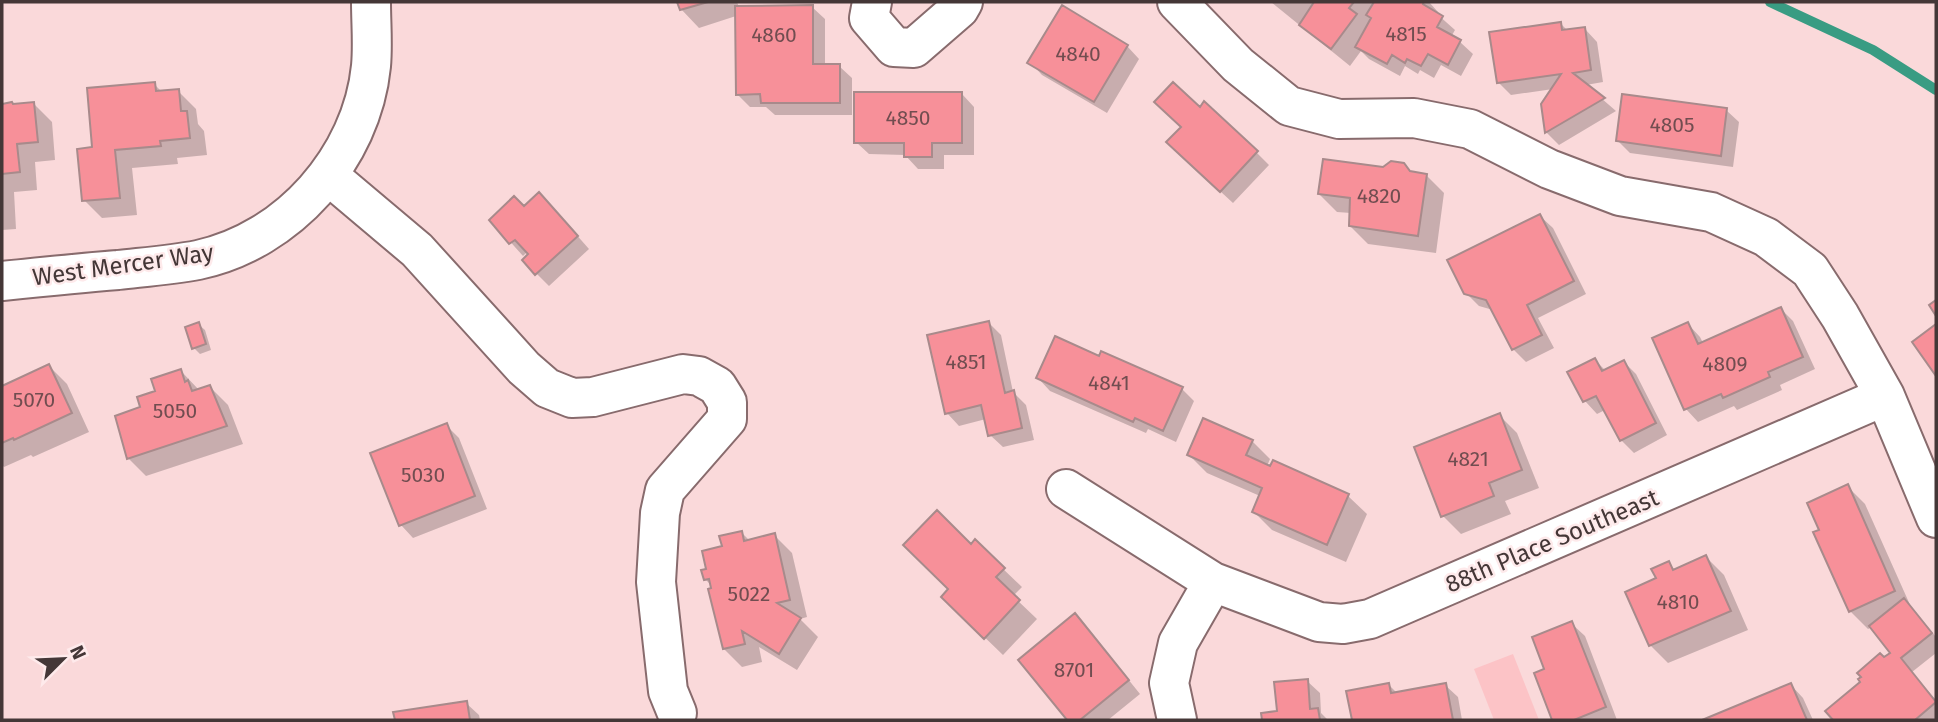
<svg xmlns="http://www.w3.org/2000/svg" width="1938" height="722" font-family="'Fira Sans',sans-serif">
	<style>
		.green { fill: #fcc3c6 }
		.shadow { fill: #0003 }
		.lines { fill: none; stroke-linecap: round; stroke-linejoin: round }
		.stream { stroke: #399c83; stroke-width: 10 }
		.building { fill: #f79099; stroke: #a88a8b; stroke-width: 2 }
		.minor-casing { stroke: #886b6d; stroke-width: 42 }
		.minor { stroke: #fff; stroke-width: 38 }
		.labels { text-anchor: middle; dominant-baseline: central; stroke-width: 5; stroke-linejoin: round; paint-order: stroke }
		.number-label { font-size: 21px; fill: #714d50 }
		.street-label { font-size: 24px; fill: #443737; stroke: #feeaeb }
	</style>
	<rect width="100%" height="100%" fill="#fad9da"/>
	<path class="green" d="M1513 654 1539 720H1494L1474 669Z"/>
	<path class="shadow" d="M679 2H737L739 7H812L825 19V66H839L852 78V115H775L766 107H750L737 94 736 16 699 28 681 9Z
		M1271 2H1429L1438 12 1437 14 1455 30 1451 37 1460 42 1473 54 1461 76 1441 65 1434 78 1420 70 1418 74 1405 66 1400 76 1369 59 1361 51 1350 66Z
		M1560 23 1568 31 1585 29 1597 42 1603 82 1586 85 1616 111 1559 145 1546 132 1543 104 1553 89 1511 95 1498 82Z
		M1127 46 1139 59 1107 113 1042 75 1030 62Z
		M154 84 162 92 178 91 196 109 198 124 204 131 207 155 177 158 178 164 132 168 137 215 102 218 84 200 94 149Z
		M962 94 974 107V155H944V169H918L905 155 869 154 856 142Z
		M12 104H34L52 122 55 160 35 162 37 190 14 192 16 229 2 230V106Z
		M1200 109 1256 152 1269 165 1233 203 1181 155Z
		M1726 110 1739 122 1733 167 1630 153 1618 141Z
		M1412 173 1426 175 1444 193 1436 253 1368 244 1350 226 1351 213 1337 212 1319 194Z
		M552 207 589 249 549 286 536 273 530 254 528 251 523 256 491 220Z
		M1540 216 1553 228 1586 294 1538 318 1554 348 1526 362 1513 349 1493 310 1479 306 1466 293Z
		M1781 309 1793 321 1815 369 1780 385 1782 390 1737 410 1734 406 1698 422 1686 409 1654 339 1688 324 1700 337 1703 343Z
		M988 322 1001 335 1013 392 1026 405 1034 440 1003 447 990 435 986 419 959 426 947 413Z
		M198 324 205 330 211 350 200 354 194 348Z
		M1100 358 1182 389 1194 401 1176 442 1148 429 1146 433 1050 391 1038 378Z
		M1595 360 1606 371 1624 362 1636 374 1667 435 1634 453 1621 440 1605 410 1597 414 1585 401 1570 373Z
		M49 366 67 384 89 432 33 457 31 455 4 467 2 465V388Z
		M181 371 199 390 210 387 228 405 243 444 146 476 128 458 143 408 157 392Z
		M1499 415 1517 433 1539 488 1505 501 1511 514 1461 534 1443 516Z
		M446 425 459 438 487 509 413 538 401 525Z
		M1252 441 1270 459 1267 466 1271 468 1274 463 1348 496 1367 514 1346 562 1272 530 1254 512 1260 496 1207 473 1189 455Z
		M1847 486 1865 504 1911 607 1936 637V653L1912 672 1936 700V720H1835L1828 712 1863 682 1892 653 1872 627 1868 629 1850 611 1821 531Z
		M742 533 750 541 774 535 792 553 807 617 800 619 818 637 797 670 759 647 762 662 742 667 724 649 712 586 706 580 708 570 724 547Z
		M975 542 1022 587 1013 596 1037 619 1003 655 943 597 951 589Z
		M1706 557 1724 575 1748 630 1668 663 1650 645 1658 579 1668 563 1676 571Z
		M1572 624 1585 636 1617 720H1554L1536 674 1546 670Z
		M1087 628 1140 694 1108 720H1069L1021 660Z
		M1307 681 1320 693 1321 713 1328 720H1264L1263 714 1279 713Z
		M1389 685 1398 694 1445 685 1458 697 1462 720H1354L1348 693Z
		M1791 685 1803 698 1813 720H1707Z
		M466 703 479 715 480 720H397L396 714Z"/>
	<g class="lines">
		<path class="stream" d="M1770 2 1873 50 1936 90"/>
	</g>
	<path class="building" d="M677 2H708L680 10Z
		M1314 2H1354L1349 8 1357 14 1331 49 1299 25Z
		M1374 2H1424L1423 4 1443 16 1437 27 1461 40 1448 65 1428 54 1421 66 1407 59 1405 63 1392 55 1387 64 1355 47 1371 18 1366 15Z
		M813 5V64H840V103H761L760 94 736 95 735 6Z
		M1062 5 1128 45 1094 102 1027 63Z
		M1561 22 1562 30 1585 27 1591 70 1573 73 1605 98 1545 133 1541 104 1561 74 1497 83 1489 32Z
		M155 82 156 91 179 89 181 111H187L190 138 160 141 161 146 115 150 120 198 82 201 77 149 92 147 87 88Z
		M1173 82 1200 107 1204 101 1258 151 1220 192 1166 142 1181 127 1154 102Z
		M854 92H962V143H932V157H904V143H854Z
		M1622 94 1727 108 1721 156 1616 141Z
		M12 102 13 104 34 102 38 142 17 144 20 172 2 174V104Z
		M1323 159 1383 167 1391 161 1404 163 1410 171 1427 174 1418 236 1349 226 1350 198 1318 194Z
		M539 192 578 236 535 275 522 260 528 254 515 240 509 244 489 220 514 196 524 206Z
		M1540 214 1574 281 1527 305 1542 335 1512 350 1486 300 1464 294 1447 260Z
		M1936 300V316L1929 305Z
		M1781 307 1803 357 1768 372 1770 377 1723 398 1721 394 1684 410 1652 338 1688 322 1698 344Z
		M989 321 1005 393 1014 390 1022 428 988 436 981 405 945 414 927 335Z
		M199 322 206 344 192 349 185 327Z
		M1936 324V376L1912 342Z
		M1055 336 1099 356 1101 351 1183 387 1163 431 1135 418 1133 422 1036 378Z
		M1595 358 1602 371 1624 360 1656 423 1620 441 1596 396 1583 402 1567 372Z
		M49 364 72 413 14 440 13 438 2 443V386Z
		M181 369 185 382 188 380 192 391 210 385 227 426 127 459 115 416 140 407 137 397 155 391 151 379Z
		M1500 413 1522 470 1489 483 1494 496 1441 517 1414 447Z
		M1203 418 1253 440 1246 455 1270 466 1273 460 1349 494 1327 545 1252 512 1262 488 1187 455Z
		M447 423 475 496 399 526 370 453Z
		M1848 484 1895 591 1849 612 1813 532 1819 530 1807 503Z
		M937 510 971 544 975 539 1005 568 996 577 1020 600 984 639 941 597 948 589 903 545Z
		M742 531 744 541 775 533 790 600 777 603 801 618 779 654 742 631 745 644 723 649 708 589 711 588 709 579 704 580 701 570 706 569 702 551 722 546 719 536Z
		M1706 555 1731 611 1649 646 1625 592 1656 578 1651 569 1669 561 1673 570Z
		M1904 598 1932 633 1901 658 1936 702 1915 720H1833L1825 711 1860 682 1858 679 1861 677 1857 673 1880 653 1884 657 1890 653 1869 626Z
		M1075 613 1129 680 1080 720H1067L1018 660Z
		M1572 621 1606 707 1574 720H1552L1534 673 1544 669 1532 637Z
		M1308 679 1310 709 1318 708 1320 720H1262L1261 713 1277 711 1274 682Z
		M1389 683 1391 693 1446 683 1453 720H1352L1346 691Z
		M1791 683 1807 720H1702Z
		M467 701 470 720H395L393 712Z"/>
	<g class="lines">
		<g class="minor-casing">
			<path id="minor" d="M872 2 869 18 894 47 914 48 959 9 963 2
				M1177 2 1238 65 1289 106 1339 119 1414 118 1470 129 1549 169 1620 196 1711 212 1766 237 1810 270 1840 316 1885 396 1936 518
				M328 175 417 250 524 368 547 388 572 398 593 397 683 374 699 376 717 386 727 402V419L665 490 660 513 656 582 668 691 677 713
				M2 281C41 277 80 273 118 270 145 267 172 265 198 260 288 241 362 158 371 66 373 45 371 23 371 2
				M1066 489 1213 582 1178 643 1169 683 1177 720
				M1213 582 1319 622 1343 624 1370 619 1885 396"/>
		</g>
		<use href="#minor" class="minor"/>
	</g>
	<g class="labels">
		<g class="number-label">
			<text x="1406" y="34">4815</text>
			<text x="774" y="35">4860</text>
			<text x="1078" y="54">4840</text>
			<text x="908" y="118">4850</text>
			<text x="1672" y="125">4805</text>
			<text x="1379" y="196">4820</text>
			<text x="966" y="362">4851</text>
			<text x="1725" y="364">4809</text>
			<text x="1109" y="383">4841</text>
			<text x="34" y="400">5070</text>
			<text x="175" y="411">5050</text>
			<text x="1468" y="459">4821</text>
			<text x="423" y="475">5030</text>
			<text x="749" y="594">5022</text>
			<text x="1678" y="602">4810</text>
			<text x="1074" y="670">8701</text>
		</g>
		<g class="street-label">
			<text transform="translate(123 265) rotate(-8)">West Mercer Way</text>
			<text transform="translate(1552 541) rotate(-23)">88th Place Southeast</text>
		</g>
	</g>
	<rect width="1938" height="722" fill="none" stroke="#443737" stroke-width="7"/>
	<g transform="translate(63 659) rotate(66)" stroke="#feeaeb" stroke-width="5" paint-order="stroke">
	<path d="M0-5L12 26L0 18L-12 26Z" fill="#443737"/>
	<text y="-10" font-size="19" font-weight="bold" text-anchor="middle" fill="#443737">N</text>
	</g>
</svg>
